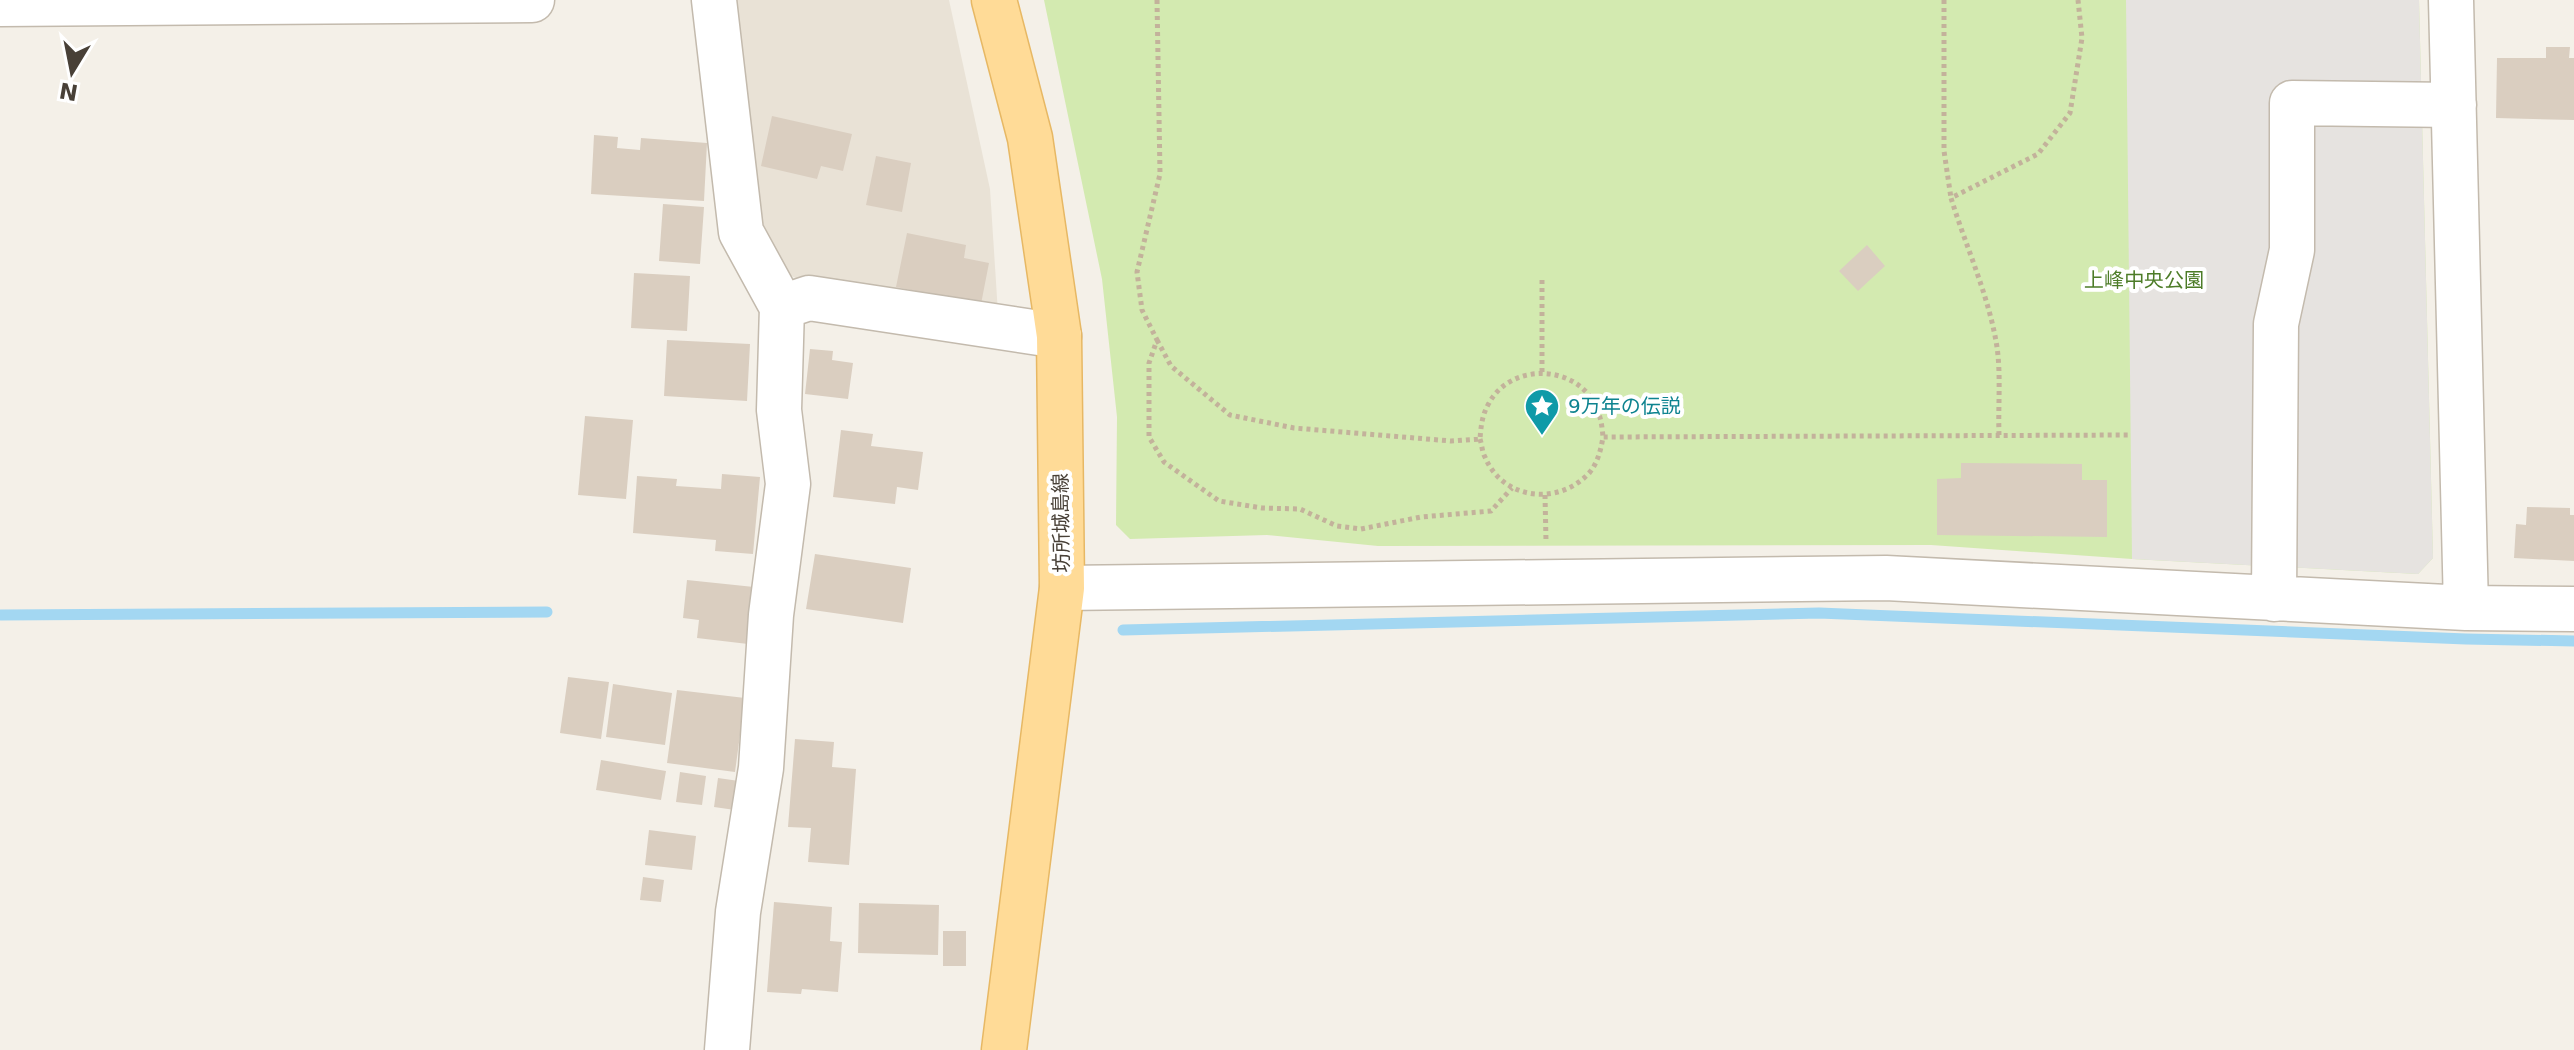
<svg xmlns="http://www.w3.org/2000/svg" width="2574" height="1050" font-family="'DejaVu Sans','Noto Sans JP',sans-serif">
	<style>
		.residential { fill: #e9e2d6 }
		.green { fill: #d3eab0 }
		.parking { fill: #e6e3e0 }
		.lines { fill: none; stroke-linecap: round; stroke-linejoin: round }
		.stream { stroke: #a3d7f2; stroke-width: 11 }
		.building { fill: #dacec0 }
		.minor-casing { stroke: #c3baad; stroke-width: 47 }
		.major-casing { stroke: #e7b864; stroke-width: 47 }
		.path { stroke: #c3b29b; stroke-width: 5; stroke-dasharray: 4 4; stroke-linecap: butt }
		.minor { stroke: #fff; stroke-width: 44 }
		.major { stroke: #ffdb97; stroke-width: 44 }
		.labels { text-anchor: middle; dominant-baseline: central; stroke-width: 8; stroke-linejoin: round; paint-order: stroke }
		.park-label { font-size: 20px; fill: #4d7c28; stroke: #fff }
		.culture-label { font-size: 20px; fill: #0d838f; stroke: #fff; text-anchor: start }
		.street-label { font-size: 20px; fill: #484037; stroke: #fff }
	</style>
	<rect width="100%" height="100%" fill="#f4f0e8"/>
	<path class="residential" d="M729 0H949L990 189 998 313 813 285 779 271 754 206Z"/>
	<path class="green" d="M1044 0H2419L2433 558 2418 574 2132 559 1931 545 1378 546 1267 535 1130 539 1116 525 1117 417 1102 279Z"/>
	<path class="parking" d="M2126 0H2419L2433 558 2418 574 2132 559Z"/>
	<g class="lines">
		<path class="stream" d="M0 615 547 612
			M1123 630 1819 613 2466 639 2574 641"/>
	</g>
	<path class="building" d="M2546 47H2570L2569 58H2574V120L2496 118 2497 58H2546Z
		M772 116 852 134 843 171 821 166 817 179 761 166Z
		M594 135 618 137 617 148 640 150 641 138 707 143 704 201 591 194Z
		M876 156 911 163 902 212 866 205Z
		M663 204 704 207 700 264 659 261Z
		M907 233 966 245 964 258 989 263 981 304 896 287Z
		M1867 245 1885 266 1858 291 1839 271Z
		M634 273 690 276 687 331 631 328Z
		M667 340 750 344 747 401 664 396Z
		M810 349 833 351 832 360 853 363 848 399 805 394Z
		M585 416 633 420 626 499 578 495Z
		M841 430 873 434 871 446 923 452 918 490 897 487 895 504 833 497Z
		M1961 463 2082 464V480H2107V537L1937 535V479L1961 478Z
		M722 474 760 477 753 554 715 551 716 540 633 533 637 476 677 479 676 486 721 489Z
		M2527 507 2570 508V515H2574V561L2514 558 2516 524 2526 525Z
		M815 554 911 568 903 623 806 609Z
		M687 580 754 587 748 644 697 638 699 620 683 618Z
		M568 677 609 682 601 739 560 733Z
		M613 684 672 693 665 745 606 737Z
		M677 690 745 698 735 772 667 763Z
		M795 739 834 742 832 767 856 769 849 865 808 862 811 828 788 827Z
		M601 760 666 771 661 800 596 790Z
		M680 772 706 776 702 805 676 802Z
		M718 778 739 781 735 810 714 807Z
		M649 830 696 836 692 870 645 865Z
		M643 877 664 880 661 902 640 900Z
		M774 902 832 907 830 941 842 942 838 992 802 989 801 994 767 992Z
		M859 903 939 905 938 955 858 953Z
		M943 931H966V966H943Z"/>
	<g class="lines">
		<g class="minor-casing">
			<path id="minor" d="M714 0 741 232 782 307 779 410 788 484 771 615 761 768 738 912 727 1050
				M0 4 532 0
				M782 307 809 298 1059 336
				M1062 588 1886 578 2466 608 2451 0
				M2274 599 2276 324 2292 250V103L2454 105
				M2466 608 2574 609"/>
		</g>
		<g class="major-casing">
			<path id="major" d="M994 0 1030 138 1059 336 1062 588 1004 1050"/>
		</g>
		<path class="path" d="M1157 0 1160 174 1137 272 1142 310 1157 340 1149 363V437L1164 462 1219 501 1262 508 1300 509 1337 526 1361 529 1421 517 1491 511 1512 488
			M1944 0V151L1951 198
			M1157 340 1171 366 1230 415 1294 428 1451 441 1480 439C1481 426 1482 415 1489 403 1510 364 1571 364 1593 401 1600 413 1602 424 1603 437
			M1542 372V279
			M1999 435C1998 407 2001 375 1997 347 1989 296 1966 247 1951 198L2038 154 2070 113 2082 38 2078 0
			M1480 439C1482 445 1482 452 1485 457 1503 501 1560 506 1590 472 1598 462 1601 449 1603 437L2131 435
			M1545 495 1546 541"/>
		<use href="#minor" class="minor"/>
		<use href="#major" class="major"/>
	</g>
	<defs>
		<g id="sight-pin" transform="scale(1.8)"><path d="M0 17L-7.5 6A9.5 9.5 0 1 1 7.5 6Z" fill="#0f9aa8" stroke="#fff"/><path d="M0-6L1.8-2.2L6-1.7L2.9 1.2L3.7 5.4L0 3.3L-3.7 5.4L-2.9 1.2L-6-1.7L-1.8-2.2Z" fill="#fff"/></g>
	</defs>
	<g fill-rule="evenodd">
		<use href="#sight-pin" x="1542" y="406"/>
	</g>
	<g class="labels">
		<g class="park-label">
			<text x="2144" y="280">上峰中央公園</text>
		</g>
		<g class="culture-label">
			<text x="1568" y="406">9万年の伝説</text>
		</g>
		<g class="street-label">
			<text transform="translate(1061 523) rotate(-91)">坊所城島線</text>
		</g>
	</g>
	<g transform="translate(72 72) rotate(190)" stroke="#ffffff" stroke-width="6" paint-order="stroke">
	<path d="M0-6L14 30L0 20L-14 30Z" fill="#484037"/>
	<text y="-12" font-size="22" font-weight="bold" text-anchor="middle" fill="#484037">N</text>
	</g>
</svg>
